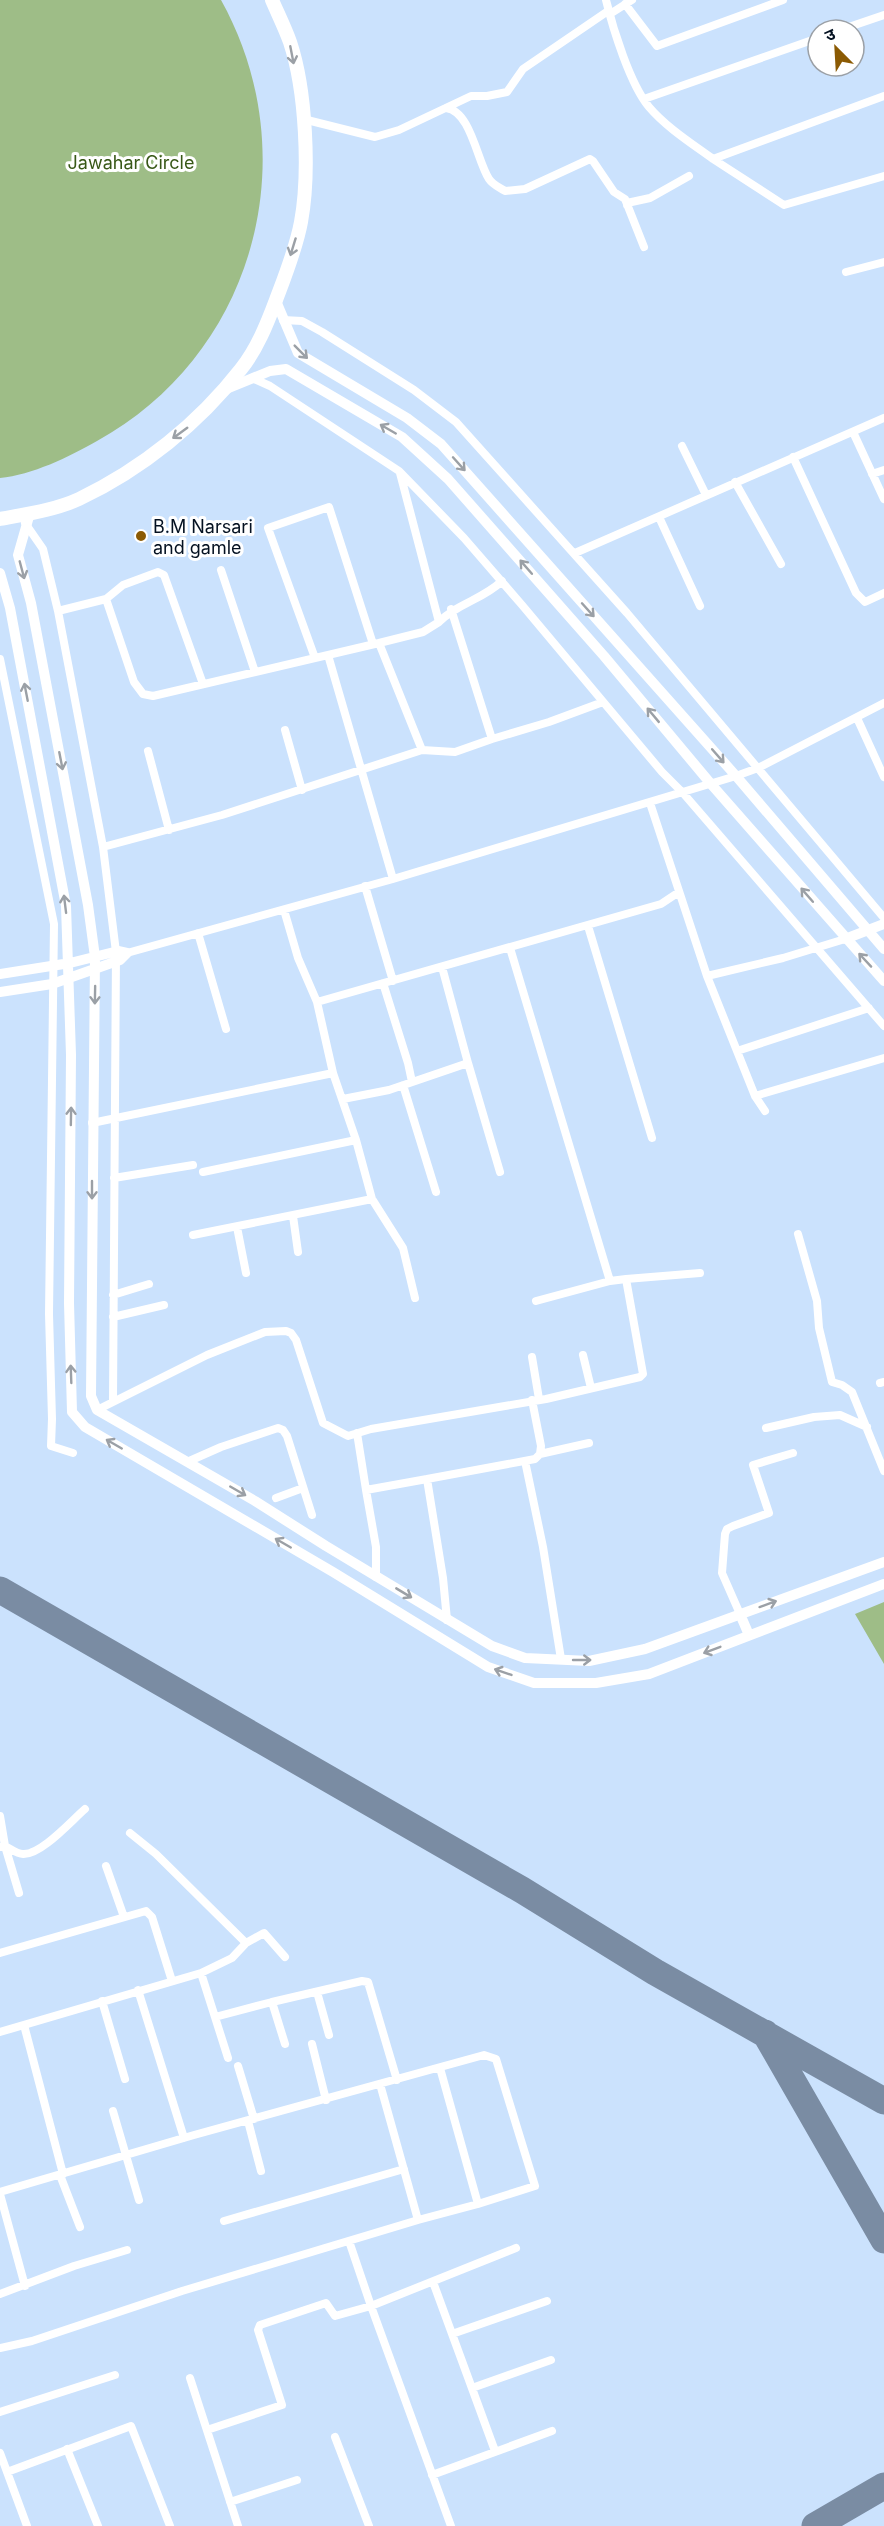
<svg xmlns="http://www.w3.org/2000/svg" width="884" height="2526" font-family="Inter,'Noto Sans Devanagari',sans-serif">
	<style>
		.green { fill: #9ebd87 }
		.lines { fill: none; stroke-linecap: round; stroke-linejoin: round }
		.taxiway { stroke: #7a8ca3; stroke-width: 27 }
		.minor { stroke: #fff; stroke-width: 8 }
		.tertiary { stroke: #fff; stroke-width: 10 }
		.primary { stroke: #fff; stroke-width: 14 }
		.oneway { stroke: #9ba0a6 }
		.poi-dot { fill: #8b5a03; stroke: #fff; stroke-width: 2 }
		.labels { text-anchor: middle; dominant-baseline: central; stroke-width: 6; stroke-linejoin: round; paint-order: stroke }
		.park-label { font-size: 18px; fill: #385817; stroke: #fff }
		.poi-label { font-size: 18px; fill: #041121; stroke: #fff; text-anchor: start }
	</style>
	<rect width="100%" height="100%" fill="#cbe2fd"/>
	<path class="green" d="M0 0H221C308 156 255 354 97 441 69 457 32 475 0 478Z
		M884 1602V1664L855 1614Z"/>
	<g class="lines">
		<path class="taxiway" d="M0 1590 522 1890 655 1972 884 2101
			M765 2033 884 2240
			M815 2526 884 2486"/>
		<path class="minor" d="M606 0C613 29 630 84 649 107 666 127 691 143 713 159L884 96
			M625 4 657 46 783 0
			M610 14 632 0
			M840 30 884 15
			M644 99 818 38
			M446 108C471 111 477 161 489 179 493 185 499 187 505 191L525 189 590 159 593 161 614 192 625 199 644 247
			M303 119 375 137 399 130 471 96H487L507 92 523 69 608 11
			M713 159 784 205 884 176
			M627 205V203L650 198 689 176
			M846 272 884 262
			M283 320 302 321 322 332 414 390 456 422 627 613 884 918
			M252 378 270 386 399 471 464 538 522 605 662 772 683 793 884 1026
			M853 432 884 499
			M682 446 706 495
			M793 457 856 593 865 602 884 593
			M400 473 439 622C458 603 482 600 502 581
			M872 474 884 470
			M735 482 781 564
			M659 517 700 606
			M25 523 43 549 58 611 103 847 116 952 113 1401
			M575 553 884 418
			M221 570 255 672
			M106 599 123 585 158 572 164 575 203 684
			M58 611 106 599 134 682 143 694 153 696 379 643
			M439 622 423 632 379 643 422 750 455 752 492 739 451 609
			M328 655 393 879
			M315 658 268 528 329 507 373 644
			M0 659 54 924 49 1314 52 1419 51 1446 73 1453
			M857 718 884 777
			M285 730 302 790
			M492 739 549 722 603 702
			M148 751 169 830
			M650 803 707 976 755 1096 765 1111
			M103 847 222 815 422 750
			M365 886 393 981
			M284 910 298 958 317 1002 661 904 679 892
			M588 926 652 1138
			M198 933 226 1029
			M510 948 610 1281
			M127 953 393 879 736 776 758 768 884 703
			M707 976 783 958 845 939
			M383 983 408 1063 412 1082
			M737 1051 869 1008
			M468 1063 500 1172
			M403 1085 436 1192
			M755 1096 884 1058
			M343 1099 389 1090 468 1063 442 967
			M92 1123 333 1073 317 1002
			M356 1140 372 1199 403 1248 415 1298
			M203 1172 356 1140 333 1073
			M114 1178 193 1165
			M293 1216 298 1252
			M237 1227 246 1273
			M798 1234 817 1301 819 1328 832 1382 842 1385 852 1392 884 1471
			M193 1235 372 1199
			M626 1279 700 1273
			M113 1295 149 1284
			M113 1317 164 1305
			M583 1355 591 1388
			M532 1357 539 1399
			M880 1383 884 1382
			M97 1410 207 1355 265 1332 286 1331 291 1333 296 1340 323 1423 348 1436 371 1429 546 1399 640 1377 643 1374 626 1279 610 1281 536 1301
			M766 1428 814 1417 840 1415 867 1427
			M357 1433 366 1490
			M540 1454 589 1443
			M525 1461 543 1547 561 1659
			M187 1462 221 1447 278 1428 283 1430 287 1436 312 1515
			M427 1479 535 1459 540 1454 541 1446 532 1400
			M276 1498 303 1488
			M376 1577V1547L366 1490 427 1479 443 1578 447 1620
			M740 1614 722 1573 725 1534 727 1529 733 1526 769 1513 753 1465 793 1453
			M0 1816 5 1846 0 1847
			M5 1846C11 1849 17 1854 23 1854 41 1855 71 1821 85 1809
			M5 1846 19 1893
			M106 1866 124 1917
			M246 1943 264 1933 285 1957
			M0 1953 146 1911 152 1917 172 1981
			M201 1973 228 2058
			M138 1990 184 2138
			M317 1992 329 2035
			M102 2001 125 2079
			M272 2002 362 1981 368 1982 397 2080
			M215 2017 272 2002 285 2044
			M24 2025 63 2174
			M0 2032 201 1973 232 1958 246 1943 156 1854 130 1833
			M312 2044 326 2100
			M238 2066 254 2119
			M380 2084 418 2220 478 2204
			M113 2111 139 2200
			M248 2121 261 2171
			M60 2175 80 2227
			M0 2192 194 2135 484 2055 496 2059 535 2186 478 2204 440 2068
			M0 2194 25 2286
			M224 2221 404 2169
			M349 2241 371 2306 516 2248
			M433 2282 495 2451
			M0 2294 74 2266 127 2250
			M452 2334 547 2301
			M0 2348 32 2341 182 2291 418 2220
			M190 2378 238 2526
			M472 2388 551 2360
			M0 2412 115 2375
			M207 2430 282 2405 258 2330 260 2325 326 2303 335 2316 371 2306 451 2526
			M335 2437 369 2526
			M67 2449 98 2526
			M0 2453 27 2526
			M7 2472 131 2426 170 2526
			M432 2475 552 2431
			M230 2502 297 2480"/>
		<path class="tertiary" d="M276 301 298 353 407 418 441 444 736 776 884 949
			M224 390 270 371 286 369 402 437 448 479 604 656 711 784 884 981
			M30 513 18 555 31 603 88 905 95 957 91 1396 97 1410 255 1501 326 1546 492 1646 525 1658 589 1661 645 1649 884 1562
			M0 573 10 608 66 906 71 1055 69 1303 72 1412 85 1427 333 1572 488 1667 534 1683H596L649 1674 884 1584
			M845 939 884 924
			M0 974 70 963 118 951 127 953
			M0 992 52 984 120 960 127 953
			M740 1614 749 1635"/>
		<path class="primary" d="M0 519C26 514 55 510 79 499 142 469 199 423 241 369 257 349 267 324 276 300 285 276 296 249 301 222 310 173 306 90 290 42 285 28 278 14 272 0"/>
	</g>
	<defs><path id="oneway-shaft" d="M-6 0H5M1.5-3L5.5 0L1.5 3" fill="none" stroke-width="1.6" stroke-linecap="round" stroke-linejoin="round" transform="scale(1.5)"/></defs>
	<g class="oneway">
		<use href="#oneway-shaft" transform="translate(292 55) rotate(79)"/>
		<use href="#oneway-shaft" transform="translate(293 247) rotate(107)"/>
		<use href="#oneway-shaft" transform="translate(301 352) rotate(45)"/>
		<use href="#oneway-shaft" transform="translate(388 429) rotate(-150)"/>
		<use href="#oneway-shaft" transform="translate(180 433) rotate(144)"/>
		<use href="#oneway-shaft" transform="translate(459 464) rotate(48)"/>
		<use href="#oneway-shaft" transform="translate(526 567) rotate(-131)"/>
		<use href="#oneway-shaft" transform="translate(22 570) rotate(75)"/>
		<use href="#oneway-shaft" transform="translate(588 610) rotate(48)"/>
		<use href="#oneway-shaft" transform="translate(26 692) rotate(-101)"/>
		<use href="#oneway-shaft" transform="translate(653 715) rotate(-130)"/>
		<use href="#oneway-shaft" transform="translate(718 756) rotate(49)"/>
		<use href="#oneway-shaft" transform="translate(61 761) rotate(79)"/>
		<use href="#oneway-shaft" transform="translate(807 895) rotate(-131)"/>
		<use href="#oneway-shaft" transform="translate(65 904) rotate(-97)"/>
		<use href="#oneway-shaft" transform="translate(865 960) rotate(-133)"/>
		<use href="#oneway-shaft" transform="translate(95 995) rotate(91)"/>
		<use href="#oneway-shaft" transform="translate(71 1116) rotate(-89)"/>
		<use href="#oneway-shaft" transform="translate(92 1190) rotate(90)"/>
		<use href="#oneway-shaft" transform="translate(71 1374) rotate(-92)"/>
		<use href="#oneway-shaft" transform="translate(114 1444) rotate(-150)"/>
		<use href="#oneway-shaft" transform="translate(238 1491) rotate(30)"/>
		<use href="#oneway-shaft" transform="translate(283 1543) rotate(-150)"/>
		<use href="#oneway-shaft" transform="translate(404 1593) rotate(31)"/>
		<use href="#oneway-shaft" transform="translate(768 1604) rotate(-20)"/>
		<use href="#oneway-shaft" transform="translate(712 1650) rotate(159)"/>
		<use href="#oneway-shaft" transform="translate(582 1660)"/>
		<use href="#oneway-shaft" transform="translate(503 1672) rotate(-161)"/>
	</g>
	<circle class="poi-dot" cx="141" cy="536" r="6"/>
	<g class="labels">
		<g class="park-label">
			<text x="131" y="162">Jawahar Circle</text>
		</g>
		<g class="poi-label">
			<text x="153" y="526">B.M Narsari<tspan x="153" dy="21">and gamle</tspan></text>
		</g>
	</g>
	<g transform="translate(836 48) rotate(336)"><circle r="28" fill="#ffffff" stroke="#9ba0a6" stroke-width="1.5"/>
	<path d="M0-4.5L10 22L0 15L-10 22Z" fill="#8b5a03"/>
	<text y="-9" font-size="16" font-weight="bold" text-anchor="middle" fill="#041121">उ</text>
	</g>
</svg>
